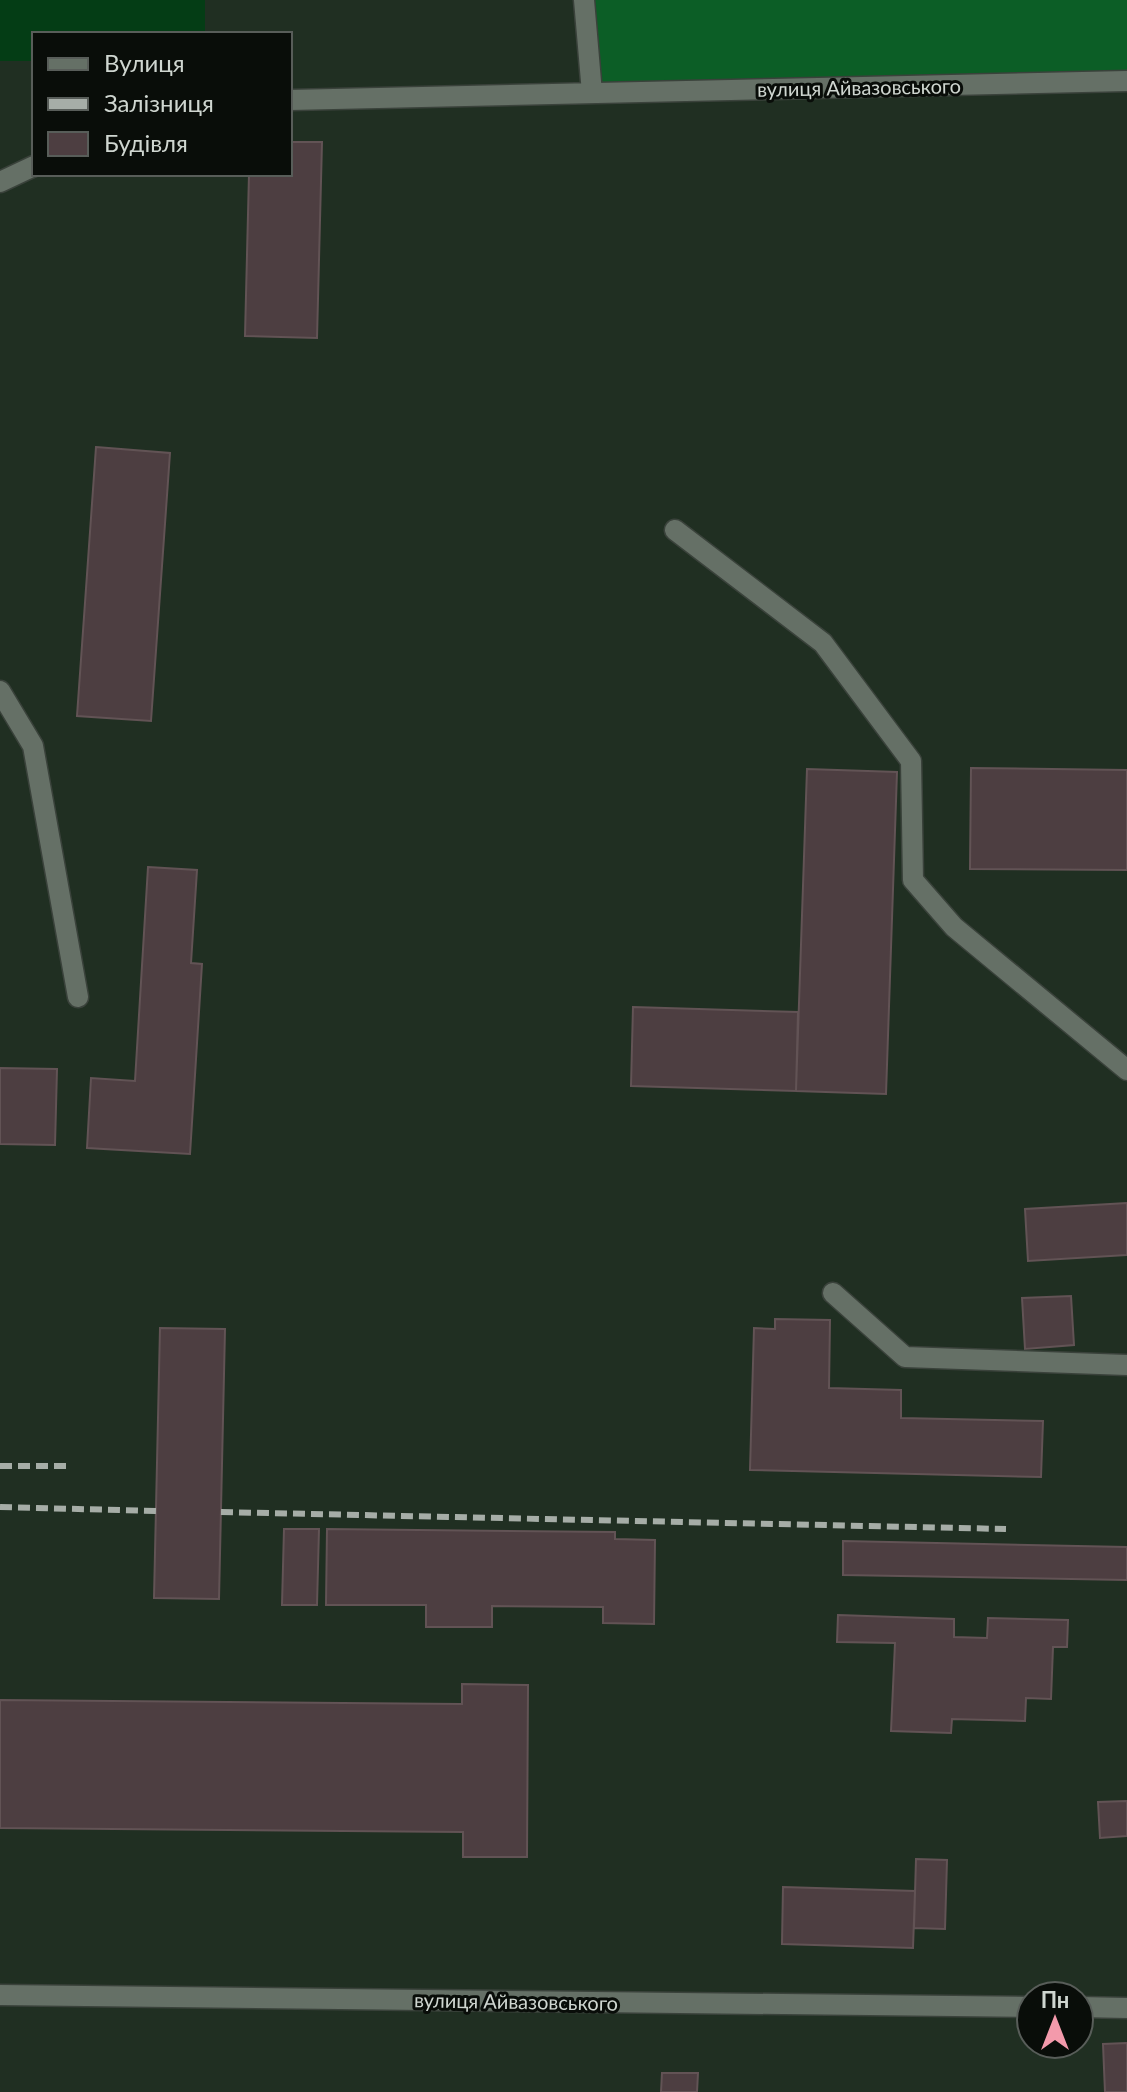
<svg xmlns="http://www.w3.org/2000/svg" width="1127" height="2092" font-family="Lato,sans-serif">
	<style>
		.built { fill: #202f22; fill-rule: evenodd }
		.green { fill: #043d15 }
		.forest { fill: #0c5e26 }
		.building { fill: #4d3e41; stroke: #625355; stroke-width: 2 }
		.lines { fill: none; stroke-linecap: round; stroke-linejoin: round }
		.minor-casing { stroke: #3a423b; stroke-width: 23 }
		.minor { stroke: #657066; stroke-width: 20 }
		.rail { stroke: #a6ada7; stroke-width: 6; stroke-dasharray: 12 6; stroke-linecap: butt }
		.labels { text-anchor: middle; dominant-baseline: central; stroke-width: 6; stroke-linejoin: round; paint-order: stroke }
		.street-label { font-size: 20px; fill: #cfd6d0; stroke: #090d09 }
	</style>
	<rect width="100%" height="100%" fill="#1b251d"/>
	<path class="built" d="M205 0H584L1127 81V2092H0V61H34V174H290V34H205ZM1031 1996H1079V2044H1031Z"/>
	<path class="green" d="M0 0H205V34H34V61H0Z"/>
	<path class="forest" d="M584 0H1127V81L592 93Z"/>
	<path class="building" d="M290 142H322L317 338 245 336 249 174H290Z
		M96 447 170 453 151 721 77 716Z
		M971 768 1127 770V870L970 869Z
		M807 769 897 772 886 1094 796 1091Z
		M148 867 197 870 191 963 202 964 190 1154 87 1148 91 1078 135 1081Z
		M633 1007 798 1012 796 1091 631 1086Z
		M0 1068 57 1069 55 1145 0 1144Z
		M1127 1203V1255L1028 1261 1025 1209Z
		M1071 1296 1074 1345 1025 1349 1022 1298Z
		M775 1319 830 1320 829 1388 901 1390V1418L1043 1421 1041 1477 750 1470 754 1328 775 1329Z
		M160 1328 225 1329 219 1599 154 1598Z
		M284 1529H319L317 1605H282Z
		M327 1529 615 1532V1539L655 1540 654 1624 603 1623V1607L492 1606V1627H426V1605H326Z
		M843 1541 1127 1547V1580L843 1575Z
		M838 1615 954 1619V1637L987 1638 988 1618 1068 1620 1067 1647H1053L1051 1699 1026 1698 1025 1721 952 1719 951 1733 891 1731 895 1643 837 1642Z
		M462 1684 528 1685 527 1857H463V1832L0 1828V1700L462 1704Z
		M1127 1801V1836L1100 1838 1098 1802Z
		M916 1859 947 1860 945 1929 914 1928Z
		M783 1887 915 1891 913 1948 782 1944Z
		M1127 2043V2092H1105L1103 2044Z
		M662 2073H698L697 2092H661Z"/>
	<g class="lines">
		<g class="minor-casing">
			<path id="minor" d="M584 0 592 93
				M290 100 1127 81
				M0 182 34 166
				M675 530 823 643 911 761 913 880 954 927 1127 1070
				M0 691 33 746 78 997
				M833 1293 905 1357 1127 1365
				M0 1995 1031 2007
				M1079 2007 1127 2008"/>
		</g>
		<use href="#minor" class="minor"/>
		<path class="rail" d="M0 1466H69
			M0 1507 156 1511
			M221 1512 1006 1529"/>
	</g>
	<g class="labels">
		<g class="street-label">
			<text transform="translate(859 87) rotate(-1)">вулиця Айвазовського</text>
			<text transform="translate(516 2001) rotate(1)">вулиця Айвазовського</text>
		</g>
	</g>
	<rect x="32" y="32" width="260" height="144" fill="#090d09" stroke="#585d59" stroke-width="2"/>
	<rect x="48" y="58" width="40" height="12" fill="#657066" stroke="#585d59" stroke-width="2"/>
	<text x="104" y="72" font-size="24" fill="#cfd6d0">Вулиця</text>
	<rect x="48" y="98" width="40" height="12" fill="#a6ada7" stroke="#585d59" stroke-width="2"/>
	<text x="104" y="112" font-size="24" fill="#cfd6d0">Залізниця</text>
	<rect x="48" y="132" width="40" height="24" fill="#4d3e41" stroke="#585d59" stroke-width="2"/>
	<text x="104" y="152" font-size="24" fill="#cfd6d0">Будівля</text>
	<g transform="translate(1055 2020)"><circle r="38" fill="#090d09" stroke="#585d59" stroke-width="2"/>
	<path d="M0-6L14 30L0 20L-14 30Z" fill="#f39aab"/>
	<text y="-12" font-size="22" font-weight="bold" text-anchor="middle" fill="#cfd6d0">Пн</text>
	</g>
</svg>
